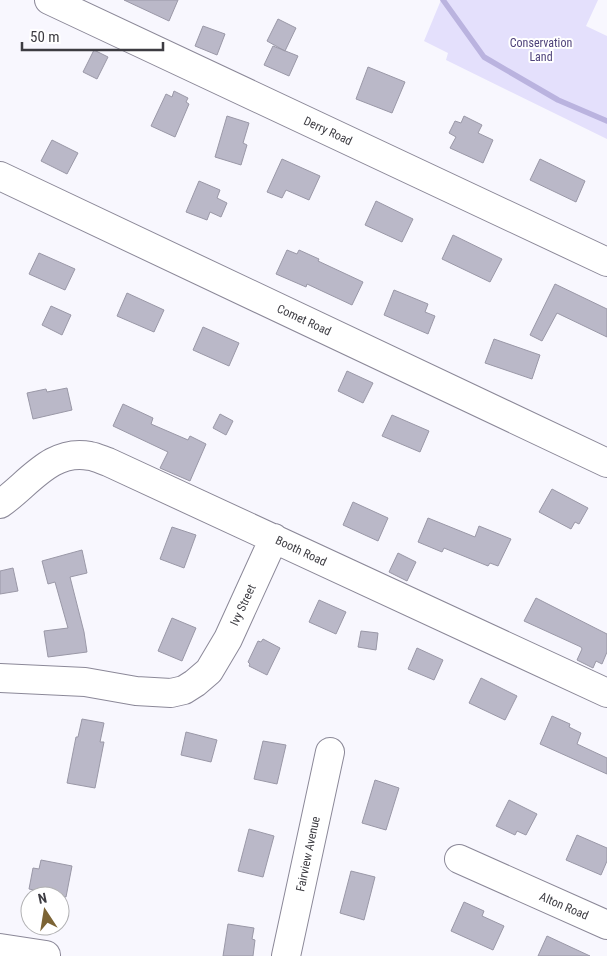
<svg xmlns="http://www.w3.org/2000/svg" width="607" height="956" font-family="'Roboto Condensed',sans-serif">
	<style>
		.green { fill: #e4e0fc }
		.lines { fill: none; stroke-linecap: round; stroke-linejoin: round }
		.stream { stroke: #bab3df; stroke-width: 5.5 }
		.building { fill: #bab8c8; stroke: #9a98a7 }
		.minor-casing { stroke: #8b8898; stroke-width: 30 }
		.minor { stroke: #fff; stroke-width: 28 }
		.labels { text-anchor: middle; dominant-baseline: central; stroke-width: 4; stroke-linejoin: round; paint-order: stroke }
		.park-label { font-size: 12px; fill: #4f437b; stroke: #fff }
		.street-label { font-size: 12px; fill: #3d3c42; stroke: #fff }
	</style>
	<rect width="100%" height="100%" fill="#f8f7fe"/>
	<path class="green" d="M441 0H598L586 26 607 36V139L446 60 448 53 424 41Z"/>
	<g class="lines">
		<path class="stream" d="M443 0 484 57 558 100 607 121"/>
	</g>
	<path class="building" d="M124 0H178L169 21Z
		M278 19 296 28 285 51 267 41Z
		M203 26 225 34 217 55 195 46Z
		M273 46 298 56 289 76 264 65Z
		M94 50 108 57 97 79 83 72Z
		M368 67 405 82 392 113 356 99Z
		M174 91 188 98 186 102 189 104 175 137 151 126 166 94 172 97Z
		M227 116 249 123 243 143 247 145 241 165 215 157Z
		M464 116 482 125 478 133 493 140 483 163 450 148 456 137 449 133 455 121 461 123Z
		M52 140 78 153 67 174 41 161Z
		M282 159 320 176 309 200 286 190 282 198 267 192Z
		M540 159 585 181 576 202 530 180Z
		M199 181 220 190 217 198 227 203 221 217 210 212 207 220 186 212Z
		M376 201 413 219 402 242 365 225Z
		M453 235 502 259 490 282 442 259Z
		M287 250 297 254 299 250 319 259 318 261 363 282 352 305 307 284 306 287 276 274Z
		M39 253 75 269 65 290 29 274Z
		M555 284 607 309V337L557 313 542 341 530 335Z
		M394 290 428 304 425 312 435 316 428 334 384 315Z
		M127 293 164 310 154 332 117 316Z
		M51 306 71 315 62 335 42 325Z
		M203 327 239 343 229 366 193 350Z
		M494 339 540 355 532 379 485 363Z
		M347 371 373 383 363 403 338 391Z
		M67 388 72 410 33 419 27 393 46 389 47 392Z
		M123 404 153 418 151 424 188 440 190 436 206 444 190 481 160 468 168 452 113 426Z
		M220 414 233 421 226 435 213 428Z
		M392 415 429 431 420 452 382 436Z
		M552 489 588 508 579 524 575 522 571 529 539 512Z
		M353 502 388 518 378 541 343 525Z
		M428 518 475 537 479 526 511 539 498 566 490 563 488 566 444 548 442 552 418 542Z
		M172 527 196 535 184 568 160 559Z
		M82 550 87 573 70 577 84 632 87 652 48 657 44 631 68 628 55 582 48 584 42 561Z
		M398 553 416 562 407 581 389 572Z
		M13 568 18 591 0 594V571Z
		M536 598 607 634V652L602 664 596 661 593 668 577 660 582 649 581 647 524 621Z
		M319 600 346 612 336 634 309 622Z
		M172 618 196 628 182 661 158 651Z
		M361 631 378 633 376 650 358 647Z
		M263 639 280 648 267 675 249 666 250 664 248 662 258 641 261 642Z
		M417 648 443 660 434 680 408 669Z
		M481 678 517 696 505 720 469 703Z
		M552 716 570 724 569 727 581 733 577 744 607 758V774L540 744Z
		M82 719 104 723 100 742H104L95 788 67 783 76 737H78Z
		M186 732 217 740 211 762 181 755Z
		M263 741 286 745 277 784 254 779Z
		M375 780 399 788 386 830 362 823Z
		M509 800 537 814 526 835 517 831 515 835 496 826Z
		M249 829 274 836 263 877 238 871Z
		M577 835 607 848V861L601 875 566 860Z
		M41 860 72 866 66 897 29 889 33 868 39 869Z
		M351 871 375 877 364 920 340 913Z
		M464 902 484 911 482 916 504 926 493 950 451 931Z
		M228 924 254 928 252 939 255 940 253 956H223Z
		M547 936 590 956H538Z"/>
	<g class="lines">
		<g class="minor-casing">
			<path id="minor" d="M49 0 607 262
				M0 176 607 463
				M0 504C28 485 51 448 90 456 96 457 102 460 108 462L607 693
				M0 678 85 682 136 691 171 693 184 690 195 683 209 671 228 639 274 538
				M459 859 607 925
				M0 948 46 955
				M286 956 330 752"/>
		</g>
		<use href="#minor" class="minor"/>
	</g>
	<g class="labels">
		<g class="park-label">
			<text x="541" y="43">Conservation<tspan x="541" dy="14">Land</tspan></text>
		</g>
		<g class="street-label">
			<text transform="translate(328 131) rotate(25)">Derry Road</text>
			<text transform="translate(304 320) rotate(25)">Comet Road</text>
			<text transform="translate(301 551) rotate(25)">Booth Road</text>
			<text transform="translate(243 605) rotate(-65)">Ivy Street</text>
			<text transform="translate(308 854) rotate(-78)">Fairview Avenue</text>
			<text transform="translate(564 906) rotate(23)">Alton Road</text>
		</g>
	</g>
	<g transform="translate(45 911) rotate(348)"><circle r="24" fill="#ffffff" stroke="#b1b1b3"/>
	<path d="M0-4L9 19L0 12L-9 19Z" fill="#7c6435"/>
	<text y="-8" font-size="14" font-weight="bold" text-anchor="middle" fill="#3d3c42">N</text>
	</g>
	<path d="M22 42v8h141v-8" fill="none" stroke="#3d3c42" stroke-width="2.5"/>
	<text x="30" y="42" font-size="15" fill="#3d3c42" stroke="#ffffff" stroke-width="4" paint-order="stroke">50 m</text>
</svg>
